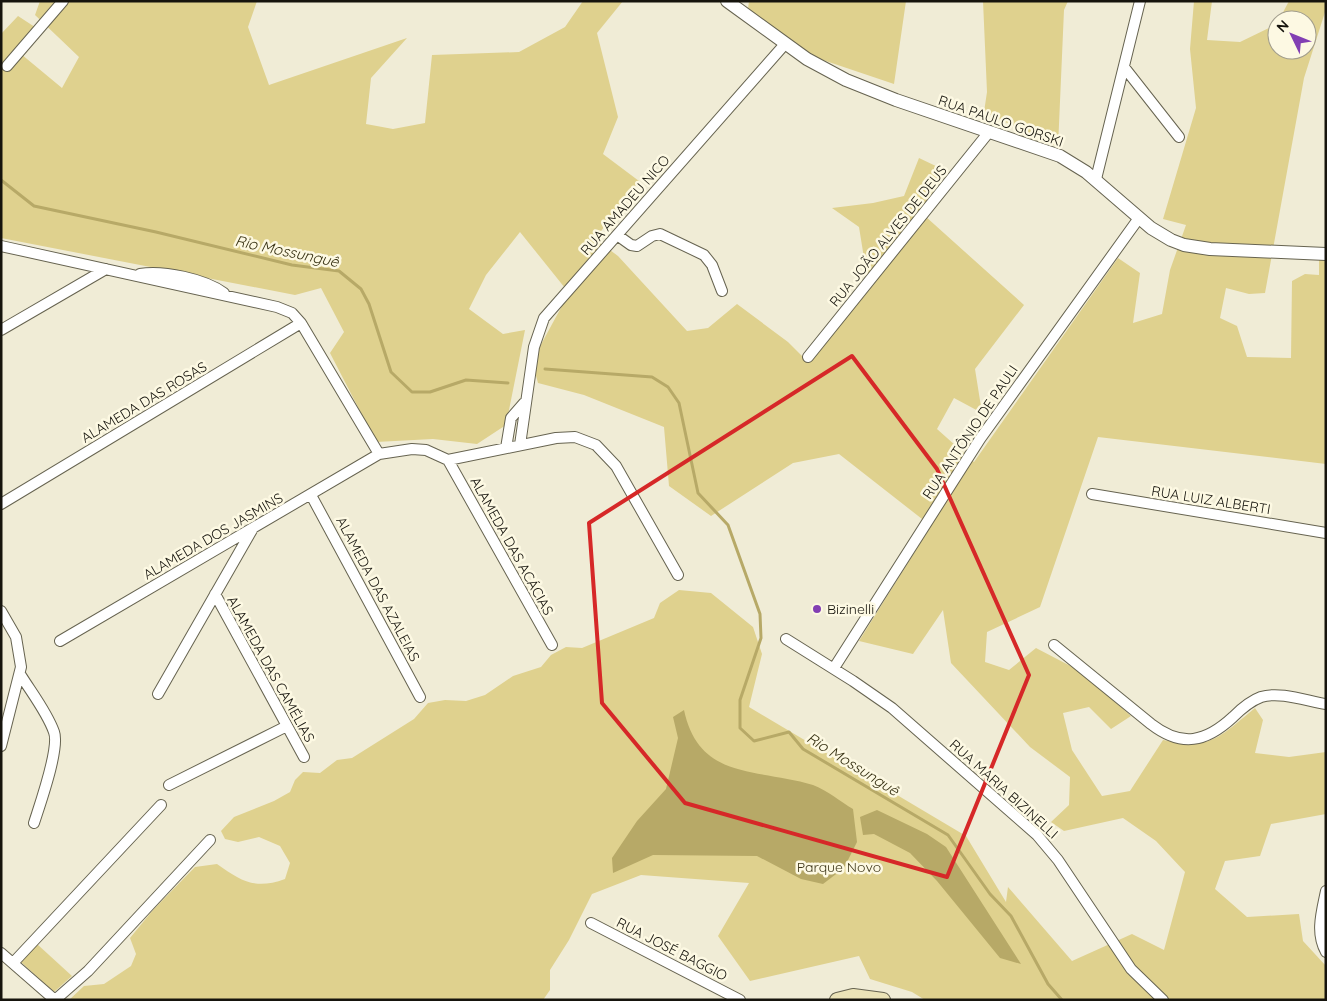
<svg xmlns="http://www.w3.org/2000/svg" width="1327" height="1001" font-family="Quicksand,sans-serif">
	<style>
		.green { fill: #dfd18e }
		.water { fill: #b7a967 }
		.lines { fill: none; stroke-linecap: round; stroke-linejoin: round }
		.stream { stroke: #b7a967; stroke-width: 3 }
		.minor-casing { stroke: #666350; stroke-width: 12 }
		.tertiary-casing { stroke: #666350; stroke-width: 14 }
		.secondary-casing { stroke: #666350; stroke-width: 16 }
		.minor { stroke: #fff; stroke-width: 10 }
		.tertiary { stroke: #fff; stroke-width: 12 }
		.secondary { stroke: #ebe3b7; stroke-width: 14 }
		.marked { fill: none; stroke: #d62828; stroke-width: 4; stroke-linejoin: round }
		.poi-dot { fill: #823fb3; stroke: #fdf9e3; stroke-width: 2 }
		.labels { text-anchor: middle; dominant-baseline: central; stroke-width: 5; stroke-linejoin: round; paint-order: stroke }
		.street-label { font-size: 14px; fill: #16140d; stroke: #fdf9e3 }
		.poi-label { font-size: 14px; fill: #16140d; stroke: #fdf9e3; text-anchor: start }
		.park-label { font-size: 14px; fill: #3c3517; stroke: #fdf9e3 }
		.water-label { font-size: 15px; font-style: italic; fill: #373113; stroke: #fdf9e3 }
	</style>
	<rect width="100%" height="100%" fill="#f0ecd6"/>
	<path class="green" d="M40 1H257L248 27 269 85 407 38 371 78 366 124 393 129 425 123 432 55 519 52 565 27 583 1H623L597 33 618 117 603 154 639 181 595 239 618 256 687 331 708 328 737 304 788 342 808 362 869 289 859 227 832 208 873 203 904 196 919 158 940 168 925 216 1024 305 975 369 982 413 954 398 937 429 974 462 1118 258 1140 273 1133 323 1162 314 1170 270 1186 225 1163 219 1196 108 1190 49 1194 1H1212L1207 40 1240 42 1277 24V50H1307V20H1279L1289 1H1326V9L1304 78 1265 293 1249 294 1226 288 1220 318 1237 326 1247 357 1291 358 1292 281 1305 274 1319 275V259H1326V464L1098 437 1040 607 987 632 985 662 1009 670 1036 648 1080 671 1131 716 1111 729 1089 707 1063 713 1072 750 1102 796 1130 791 1163 740C1212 750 1218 738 1255 708L1263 720 1255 753 1289 757 1326 752V814L1271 824 1260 856 1225 861 1215 889 1247 917 1299 914 1303 941 1326 966V1000H925L912 992 870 979 859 956 750 981 718 936 749 883 641 875 592 894 569 940 550 970V990L543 1000H69L84 986 104 984 131 966 136 954 130 938 153 910 195 867 217 864C241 881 255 890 285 879L290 863 280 846 259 837 238 842 225 839 221 831 234 817 274 801 290 792 295 780 303 772 320 773 337 760 352 758 414 719 428 703 445 700 466 701 485 695 513 676 541 667 551 655 566 647 582 648 654 618 660 603 679 590 711 593 753 627 762 654 749 707 966 836 1006 902 1008 887 1072 961 1132 934 1164 950 1185 872 1156 841 1123 818 1064 831 1051 822 1069 805 1070 777 1030 747 951 663 943 610 913 654 859 641 931 526 839 454 793 463 711 516 669 486 664 427 584 395 538 383 532 361 569 293 520 232 486 275 469 309 503 334 525 330 506 425 477 444 433 439 376 442 330 353 344 332 321 288 295 295 1 238V34L18 16 41 31 21 54 62 88 79 57 35 15Z
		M749 1H906L894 84 811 56 748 9Z
		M983 1H1068L1064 10 1058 147 984 112 987 92Z
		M37 944 72 976 54 992 21 962Z"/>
	<path class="water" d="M684 710C699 781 758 768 813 785 827 790 841 802 853 809L857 842 844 868 823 884 801 879 757 856 653 855 613 873 612 858 637 821 666 789 678 738 673 717Z
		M877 810 927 834 946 847 1021 964 1000 958 937 881 910 853 874 834 863 835 860 817Z"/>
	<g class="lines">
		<path class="stream" d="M1 180 34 206 156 232 292 265 339 271 361 289 369 304 391 372 412 392H430L466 380 508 383
			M545 369 652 377 668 387 679 403 698 493 728 525 760 614 761 638 740 700V728L754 741 789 732 803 749 948 835 990 894 1011 916 1048 984 1062 1000"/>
		<g class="minor-casing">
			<path id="minor" d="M7 66 63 1
				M1124 67 1179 137
				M1096 179 1140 1
				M617 235 631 245 637 246 652 236 660 234 704 255 712 265 722 291
				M1 246 277 307 292 313 301 323 379 454 412 449 426 450 448 460 556 438 575 437 596 445 616 466 678 575
				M140 274C163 270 205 279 224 293
				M1 330 106 269
				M808 357 989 132
				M520 445 534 347 544 318 785 44
				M506 448 511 418 524 403
				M448 460 552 645
				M1092 494 1326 533
				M311 495 420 697
				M1 504 301 323
				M215 594 304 757
				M1 611 16 637 21 667 1 746
				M786 639 853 681 892 708 1037 835 1058 860 1131 969 1163 1000
				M60 641 379 454
				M1054 645 1151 724C1182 748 1206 742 1233 717 1241 709 1250 701 1261 697 1280 691 1307 701 1326 704
				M834 668 980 439 1139 218
				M20 674C31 692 47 712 54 732 60 748 40 804 34 823
				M158 694 252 530
				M169 785 287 726
				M1326 891C1322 911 1315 933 1326 952
				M591 923 740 1000
				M1 953 55 1000
				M13 963 161 805
				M55 1000 88 971 210 840"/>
		</g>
		<g class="tertiary-casing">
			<path id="tertiary" d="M727 1 807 59 846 80 896 100 1060 156 1086 172 1151 228 1171 240 1184 245 1210 249 1326 254"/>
		</g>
		<g class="secondary-casing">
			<path id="secondary" d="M837 1000 853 996 883 1000"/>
		</g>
		<use href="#minor" class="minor"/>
		<use href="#tertiary" class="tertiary"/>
		<use href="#secondary" class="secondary"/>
	</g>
	<path class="marked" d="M852 356 937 469 1029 675 947 877 685 803 602 703 589 523Z"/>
	<circle class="poi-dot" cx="817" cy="609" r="5"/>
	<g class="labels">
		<g class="street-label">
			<text transform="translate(1001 121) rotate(19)">RUA PAULO GORSKI</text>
			<text transform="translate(625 205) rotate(-49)">RUA AMADEU NICO</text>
			<text transform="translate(888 236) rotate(-51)">RUA JOÃO ALVES DE DEUS</text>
			<text transform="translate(144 402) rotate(-31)">ALAMEDA DAS ROSAS</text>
			<text transform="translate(970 432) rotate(-56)">RUA ANTÔNIO DE PAULI</text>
			<text transform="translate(1211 500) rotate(9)">RUA LUIZ ALBERTI</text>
			<text transform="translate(213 536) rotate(-30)">ALAMEDA DOS JASMINS</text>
			<text transform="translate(512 546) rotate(61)">ALAMEDA DAS ACÁCIAS</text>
			<text transform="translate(378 589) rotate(62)">ALAMEDA DAS AZALEIAS</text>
			<text transform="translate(271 669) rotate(61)">ALAMEDA DAS CAMÉLIAS</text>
			<text transform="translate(1004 789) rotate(42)">RUA MARIA BIZINELLI</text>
			<text transform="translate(672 949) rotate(27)">RUA JOSÉ BAGGIO</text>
		</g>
		<g class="poi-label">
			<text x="827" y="609">Bizinelli</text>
		</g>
		<g class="park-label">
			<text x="839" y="867">Parque Novo</text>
		</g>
		<g class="water-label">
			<text transform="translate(287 251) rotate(12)">Rio Mossunguê</text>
			<text transform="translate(853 764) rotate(32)">Rio Mossunguê</text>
		</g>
	</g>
	<rect width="1327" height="1001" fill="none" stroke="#16140d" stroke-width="5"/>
	<g transform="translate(1292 35) rotate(313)"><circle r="24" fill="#fdf9e3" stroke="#a19d8d"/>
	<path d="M0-4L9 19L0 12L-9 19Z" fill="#823fb3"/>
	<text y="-8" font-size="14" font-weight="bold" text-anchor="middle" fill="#16140d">N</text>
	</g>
</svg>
